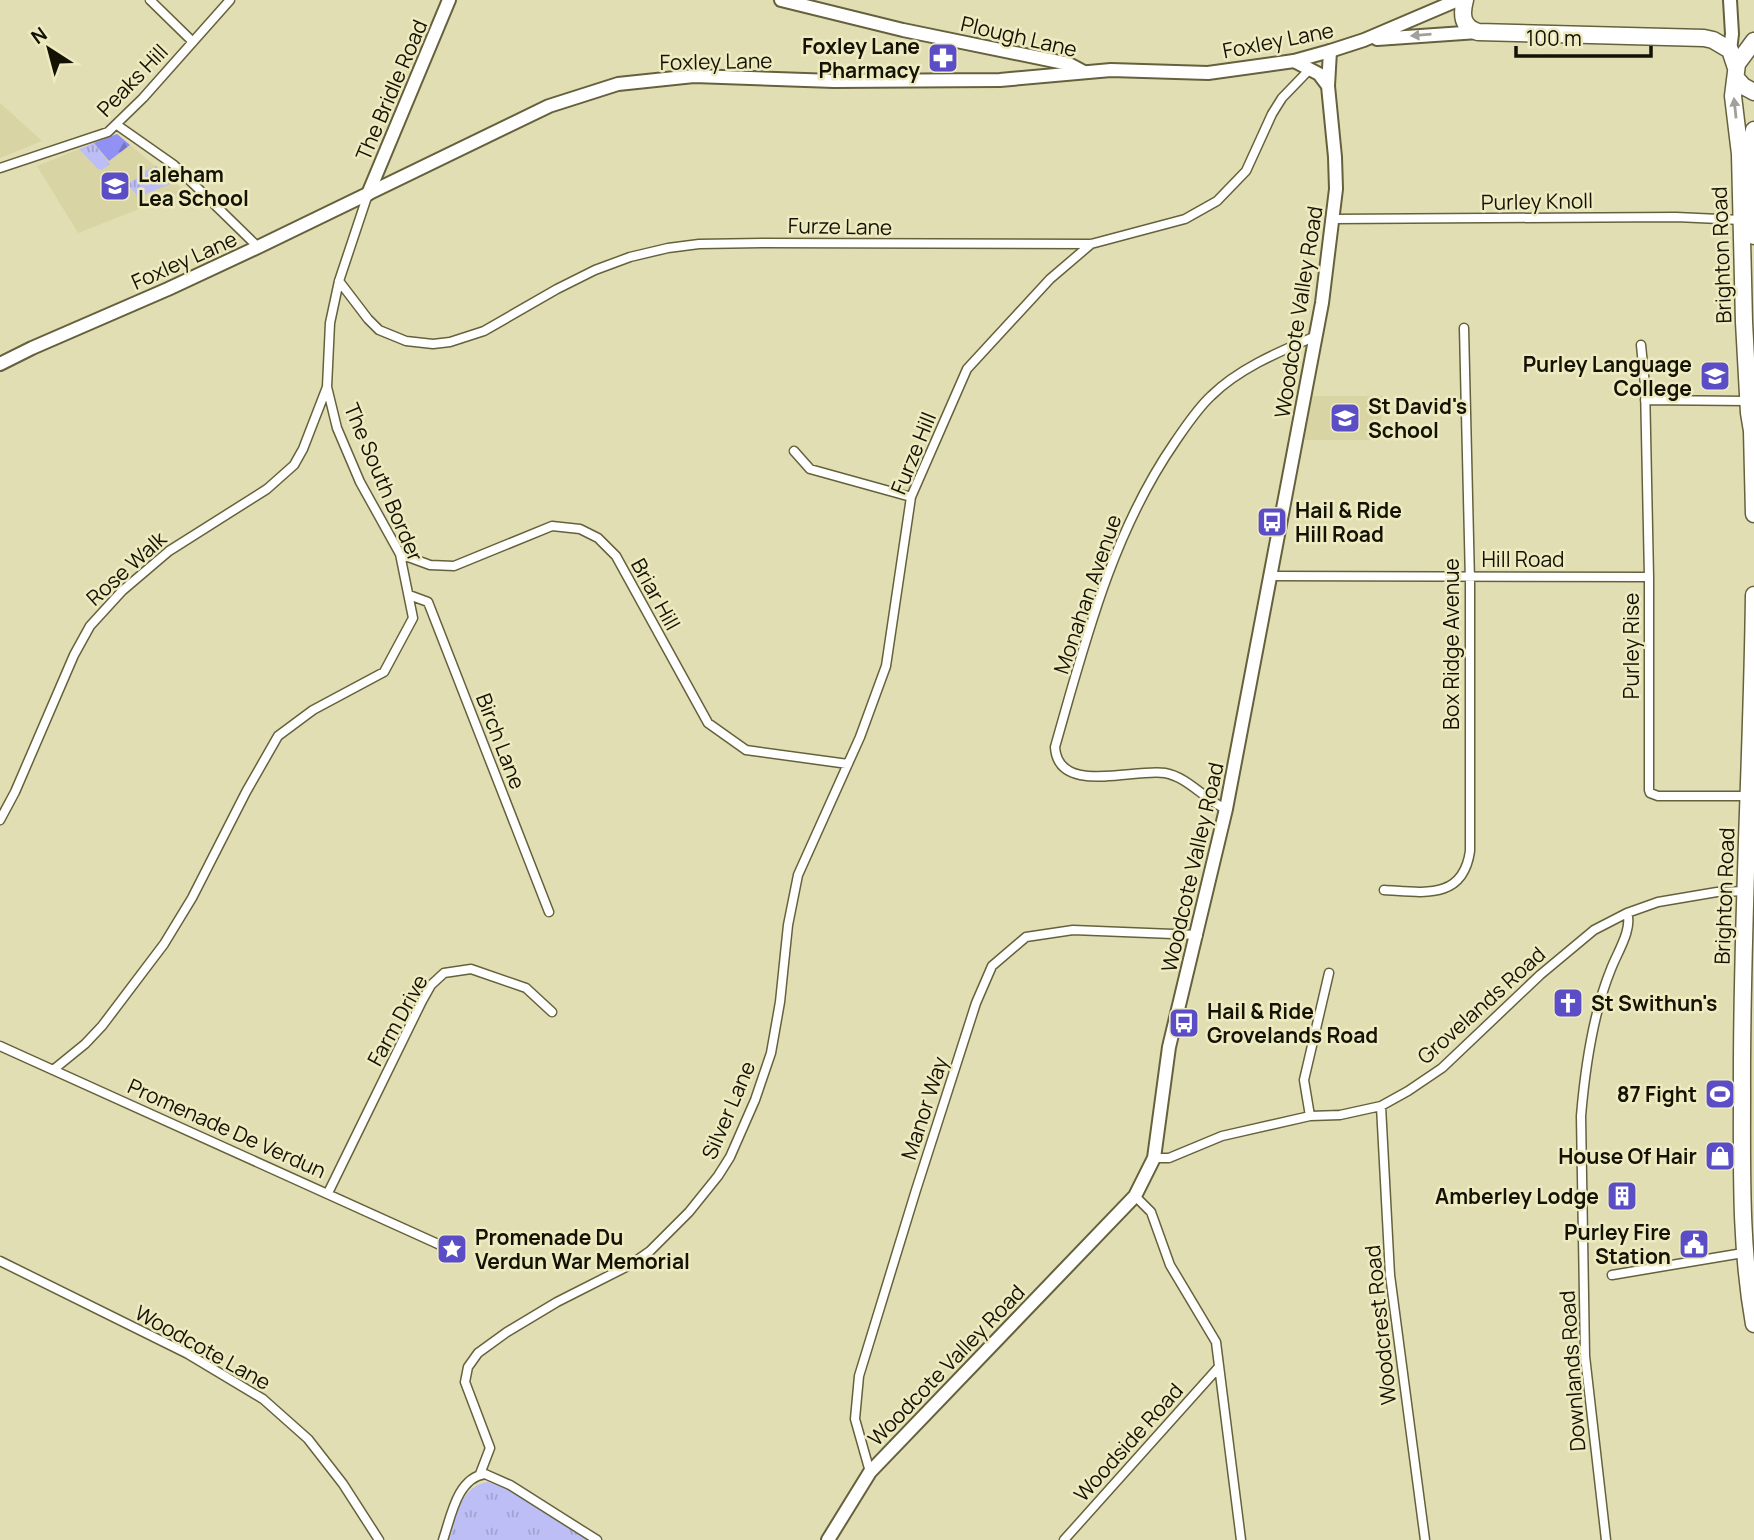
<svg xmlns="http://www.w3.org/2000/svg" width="1754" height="1540" font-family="Manrope,sans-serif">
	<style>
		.built { fill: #d9d4a3 }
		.grass { fill: url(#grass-tufts) }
		.forest { fill: url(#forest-firs) }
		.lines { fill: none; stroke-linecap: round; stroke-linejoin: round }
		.street-casing { stroke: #65613c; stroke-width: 11 }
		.secondary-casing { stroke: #65613c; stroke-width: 16 }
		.primary-casing { stroke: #65613c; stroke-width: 16 }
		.highway-casing { stroke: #65613c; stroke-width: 19 }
		.street { stroke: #fff; stroke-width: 8 }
		.secondary { stroke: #fff; stroke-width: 12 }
		.primary { stroke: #fff; stroke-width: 12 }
		.highway { stroke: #fff; stroke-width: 16 }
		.oneway { fill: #a1a09b }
		.labels { text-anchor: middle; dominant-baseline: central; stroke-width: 5; stroke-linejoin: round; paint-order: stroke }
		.street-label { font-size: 21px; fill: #131204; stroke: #efebc1 }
		.poi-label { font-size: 21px; font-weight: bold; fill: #131204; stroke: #efebc1; text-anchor: end }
	</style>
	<defs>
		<pattern id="grass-tufts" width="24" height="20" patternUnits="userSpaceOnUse" patternTransform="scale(1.75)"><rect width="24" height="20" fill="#bcbef5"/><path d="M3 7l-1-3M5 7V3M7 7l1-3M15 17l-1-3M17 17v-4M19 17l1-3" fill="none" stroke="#a1a2d0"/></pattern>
		<pattern id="forest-firs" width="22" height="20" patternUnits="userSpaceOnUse" patternTransform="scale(1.75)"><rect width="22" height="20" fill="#9190f5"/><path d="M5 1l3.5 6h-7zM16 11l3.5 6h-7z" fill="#7574c4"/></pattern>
	</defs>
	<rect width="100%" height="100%" fill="#e2deb4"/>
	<path class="built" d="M0 103 42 141 0 158Z
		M117 134 185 191 78 233 37 166Z
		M1312 396H1383L1380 440H1304Z"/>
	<path class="grass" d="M94 143 110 164 102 170 98 169 79 149Z
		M156 166 175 182 138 197 128 184 141 175 140 173Z
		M488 1482 508 1489 588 1540H449C457 1516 460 1486 488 1482Z"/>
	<path class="forest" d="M117 134 130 145 109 161 94 143Z"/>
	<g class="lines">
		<g class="street-casing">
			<path id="street" d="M150 0 193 42
				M117 125 174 165 258 247
				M0 168 108 132 143 98 230 0
				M1333 219 1676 217 1741 220
				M339 281 368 319 379 330 406 341 433 344 450 342 484 331 557 289 595 270 630 257 668 248 699 244 762 243 1091 244 1185 219 1217 201 1246 171 1272 114 1282 98 1310 69
				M1641 345 1645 385 1649 577V790L1650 793 1658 796H1749
				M1645 400 1748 401
				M794 451 810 469 911 497
				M400 554 430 565 454 566 552 526 580 529 598 538 616 556 708 723 746 750 848 764
				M1270 576 1649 577
				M409 595 428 602 549 912
				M1226 809C1205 800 1188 777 1165 773 1134 768 1058 796 1055 747 1085 642 1112 533 1175 442 1186 426 1197 409 1211 396 1239 368 1281 351 1316 336
				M0 820 15 792 74 655 90 626 122 591 169 551 267 489 294 465 303 449 327 387
				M1384 890C1422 892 1463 901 1470 851V582L1464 328
				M0 1046 438 1244
				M53 1070 85 1044 102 1026 164 944 192 898 246 792 278 736 313 710 384 672 413 618 400 554 360 482 337 428 327 387 330 323 339 281 368 194
				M1381 1106 1390 1275 1425 1540
				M1310 1116 1304 1080 1329 973
				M1154 1158H1169L1222 1136 1310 1116 1340 1115 1381 1106 1408 1091 1442 1068 1540 975 1594 930 1627 913 1658 902 1717 892 1747 891
				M328 1193 422 1001 431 985 444 973 471 969 526 988 552 1012
				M1135 1196 1151 1212 1170 1265 1216 1342 1241 1540
				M0 1261 188 1354 263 1399 308 1439 343 1484 379 1540
				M1612 1275 1743 1253
				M870 1472 855 1419 859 1376 916 1190 976 1003 992 966 1026 937 1073 930 1198 935
				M480 1474 490 1448 465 1382 468 1367 478 1353 507 1332 557 1302 630 1265 650 1251 689 1212 718 1176 730 1157 755 1100 771 1053 780 1002 788 925 798 875 860 737 886 666 911 497 967 369 1050 279 1091 244
				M443 1540C451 1517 457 1478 485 1474L510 1485 597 1540
				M1064 1540 1218 1368
				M1606 1540 1585 1356 1581 1116C1585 1069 1593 1013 1611 969 1617 953 1633 929 1627 913"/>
		</g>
		<g class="secondary-casing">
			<path id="secondary" d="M781 0 903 30 1069 64 1084 72
				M1294 61 1319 74 1328 86
				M368 194 449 0
				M828 1540 870 1472 1135 1196 1154 1158 1169 1047 1226 809 1322 303 1336 189 1335 157 1328 86 1330 51"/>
		</g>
		<g class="primary-casing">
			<path id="primary" d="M1377 39 1478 32
				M1730 50 1732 34 1730 0
				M0 364 32 348 168 289 258 247 549 106 618 84 694 76 834 81 1000 80 1111 70 1208 73 1294 61 1330 51 1364 40 1458 0"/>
		</g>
		<g class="highway-casing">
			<path id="highway" d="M1465 0C1461 15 1462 27 1478 32L1704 38 1713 40 1730 50 1736 68
				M1754 41 1737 64 1733 96 1740 154 1744 322 1749 413 1752 431 1754 514
				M1736 78 1743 86 1754 92
				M1754 130 1749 156 1754 236
				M1754 595C1752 761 1741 927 1742 1092 1742 1172 1740 1245 1754 1324"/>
		</g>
		<use href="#street" class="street"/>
		<use href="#secondary" class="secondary"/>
		<use href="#primary" class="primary"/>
		<use href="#highway" class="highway"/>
	</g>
	<defs><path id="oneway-solid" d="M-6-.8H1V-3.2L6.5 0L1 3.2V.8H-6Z" transform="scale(1.75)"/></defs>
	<g class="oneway">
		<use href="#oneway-solid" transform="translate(1421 35) rotate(175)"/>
		<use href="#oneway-solid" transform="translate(1735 108) rotate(-96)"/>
	</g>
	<defs>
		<g id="pharmacy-square" transform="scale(1.575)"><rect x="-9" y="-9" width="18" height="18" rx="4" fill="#5a4dc5" stroke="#efebc1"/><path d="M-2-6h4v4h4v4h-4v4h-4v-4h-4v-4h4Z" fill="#fff"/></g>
		<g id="school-square" transform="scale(1.575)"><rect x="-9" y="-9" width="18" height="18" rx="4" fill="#5a4dc5" stroke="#efebc1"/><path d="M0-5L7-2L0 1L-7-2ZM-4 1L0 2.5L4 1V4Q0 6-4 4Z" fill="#fff"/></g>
		<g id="university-square" transform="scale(1.575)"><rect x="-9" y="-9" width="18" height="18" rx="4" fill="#5a4dc5" stroke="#efebc1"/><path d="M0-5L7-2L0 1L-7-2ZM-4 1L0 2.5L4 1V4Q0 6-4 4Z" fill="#fff"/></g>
		<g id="bus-square" transform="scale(1.575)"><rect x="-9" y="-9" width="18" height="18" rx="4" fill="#5a4dc5" stroke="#efebc1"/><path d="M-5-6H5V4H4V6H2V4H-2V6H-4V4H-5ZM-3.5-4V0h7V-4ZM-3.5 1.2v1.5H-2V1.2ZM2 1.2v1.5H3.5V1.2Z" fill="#fff"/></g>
		<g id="church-square" transform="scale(1.575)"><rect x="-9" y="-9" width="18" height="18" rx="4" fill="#5a4dc5" stroke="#efebc1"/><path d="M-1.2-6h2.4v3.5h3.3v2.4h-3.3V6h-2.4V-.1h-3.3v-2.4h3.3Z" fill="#fff"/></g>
		<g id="stadium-square" transform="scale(1.575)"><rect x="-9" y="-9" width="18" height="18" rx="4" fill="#5a4dc5" stroke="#efebc1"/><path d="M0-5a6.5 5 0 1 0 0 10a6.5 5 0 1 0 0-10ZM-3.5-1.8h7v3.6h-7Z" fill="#fff"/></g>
		<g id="shop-square" transform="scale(1.575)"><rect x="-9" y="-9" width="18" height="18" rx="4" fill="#5a4dc5" stroke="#efebc1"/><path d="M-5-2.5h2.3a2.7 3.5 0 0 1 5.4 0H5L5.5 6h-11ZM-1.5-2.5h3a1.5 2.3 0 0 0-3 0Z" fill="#fff"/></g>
		<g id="building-square" transform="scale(1.575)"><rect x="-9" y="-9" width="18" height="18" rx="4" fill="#5a4dc5" stroke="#efebc1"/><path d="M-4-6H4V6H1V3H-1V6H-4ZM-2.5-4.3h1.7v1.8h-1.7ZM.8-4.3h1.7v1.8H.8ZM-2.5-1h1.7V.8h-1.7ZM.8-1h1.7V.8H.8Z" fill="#fff"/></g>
		<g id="civic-square" transform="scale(1.575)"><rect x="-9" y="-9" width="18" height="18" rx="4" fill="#5a4dc5" stroke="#efebc1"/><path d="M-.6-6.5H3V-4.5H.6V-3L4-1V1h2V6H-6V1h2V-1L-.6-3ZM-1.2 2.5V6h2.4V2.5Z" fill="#fff"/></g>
		<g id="sight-square" transform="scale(1.575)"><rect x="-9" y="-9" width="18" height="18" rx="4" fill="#5a4dc5" stroke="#efebc1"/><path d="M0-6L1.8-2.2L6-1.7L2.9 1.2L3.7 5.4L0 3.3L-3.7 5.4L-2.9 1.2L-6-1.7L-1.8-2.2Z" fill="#fff"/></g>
	</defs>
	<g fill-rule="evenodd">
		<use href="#pharmacy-square" x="943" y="58"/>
		<use href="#school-square" x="115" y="186"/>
		<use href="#university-square" x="1715" y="376"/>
		<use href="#school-square" x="1345" y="418"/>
		<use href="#bus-square" x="1272" y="522"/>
		<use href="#church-square" x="1568" y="1003"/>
		<use href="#bus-square" x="1184" y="1023"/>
		<use href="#stadium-square" x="1720" y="1094"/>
		<use href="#shop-square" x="1720" y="1156"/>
		<use href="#building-square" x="1622" y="1196"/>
		<use href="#civic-square" x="1694" y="1244"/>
		<use href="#sight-square" x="452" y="1249"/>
	</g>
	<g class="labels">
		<g class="street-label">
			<text transform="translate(1019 36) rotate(13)">Plough Lane</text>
			<text transform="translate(1278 40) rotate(-11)">Foxley Lane</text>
			<text transform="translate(716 61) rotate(-1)">Foxley Lane</text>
			<text transform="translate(132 80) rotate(-46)">Peaks Hill</text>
			<text transform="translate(391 90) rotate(-67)">The Bridle Road</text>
			<text transform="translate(1537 201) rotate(-1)">Purley Knoll</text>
			<text transform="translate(840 226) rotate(1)">Furze Lane</text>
			<text transform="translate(1721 255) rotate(-92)">Brighton Road</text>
			<text transform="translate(184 260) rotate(-24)">Foxley Lane</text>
			<text transform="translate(1298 312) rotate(-81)">Woodcote Valley Road</text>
			<text transform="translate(913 453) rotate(-68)">Furze Hill</text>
			<text transform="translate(384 482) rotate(67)">The South Border</text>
			<text x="1523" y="559">Hill Road</text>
			<text transform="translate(126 568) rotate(-42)">Rose Walk</text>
			<text transform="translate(656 594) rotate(61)">Briar Hill</text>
			<text transform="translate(1087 594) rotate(-71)">Monahan Avenue</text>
			<text transform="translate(1451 644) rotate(-90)">Box Ridge Avenue</text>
			<text transform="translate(1631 646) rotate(-90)">Purley Rise</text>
			<text transform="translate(501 741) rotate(69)">Birch Lane</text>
			<text transform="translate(1192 867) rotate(-77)">Woodcote Valley Road</text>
			<text transform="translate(1724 896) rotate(-88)">Brighton Road</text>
			<text transform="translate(1481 1005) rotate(-42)">Grovelands Road</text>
			<text transform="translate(397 1020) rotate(-61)">Farm Drive</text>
			<text transform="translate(924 1108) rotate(-72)">Manor Way</text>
			<text transform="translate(728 1110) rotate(-67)">Silver Lane</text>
			<text transform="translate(227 1128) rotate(24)">Promenade De Verdun</text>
			<text transform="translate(1380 1325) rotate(-96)">Woodcrest Road</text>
			<text transform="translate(203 1347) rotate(29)">Woodcote Lane</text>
			<text transform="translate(946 1365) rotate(-46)">Woodcote Valley Road</text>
			<text transform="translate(1572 1371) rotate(-94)">Downlands Road</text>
			<text transform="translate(1128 1442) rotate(-48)">Woodside Road</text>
		</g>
		<g class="poi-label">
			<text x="920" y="46">Foxley Lane<tspan x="920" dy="24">Pharmacy</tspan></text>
			<text x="138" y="174" text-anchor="start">Laleham<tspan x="138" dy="24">Lea School</tspan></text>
			<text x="1692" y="364">Purley Language<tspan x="1692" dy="24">College</tspan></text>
			<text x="1368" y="406" text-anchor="start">St David's<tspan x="1368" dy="24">School</tspan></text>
			<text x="1295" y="510" text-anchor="start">Hail &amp; Ride<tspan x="1295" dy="24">Hill Road</tspan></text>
			<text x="1591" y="1003" text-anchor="start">St Swithun's</text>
			<text x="1207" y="1011" text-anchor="start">Hail &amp; Ride<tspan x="1207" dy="24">Grovelands Road</tspan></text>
			<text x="1697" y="1094">87 Fight</text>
			<text x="1697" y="1156">House Of Hair</text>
			<text x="1599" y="1196">Amberley Lodge</text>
			<text x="1671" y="1232">Purley Fire<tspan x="1671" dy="24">Station</tspan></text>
			<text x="475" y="1237" text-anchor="start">Promenade Du<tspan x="475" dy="24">Verdun War Memorial</tspan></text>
		</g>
	</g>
	<g transform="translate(49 49) rotate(324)" stroke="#efebc1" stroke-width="5" paint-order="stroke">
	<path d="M0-5L12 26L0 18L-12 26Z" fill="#131204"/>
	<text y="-10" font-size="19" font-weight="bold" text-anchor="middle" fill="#131204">N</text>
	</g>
	<path d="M1516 46v10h135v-10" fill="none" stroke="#131204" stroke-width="3.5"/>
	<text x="1526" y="46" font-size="21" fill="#131204" stroke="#efebc1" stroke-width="5" paint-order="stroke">100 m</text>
</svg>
